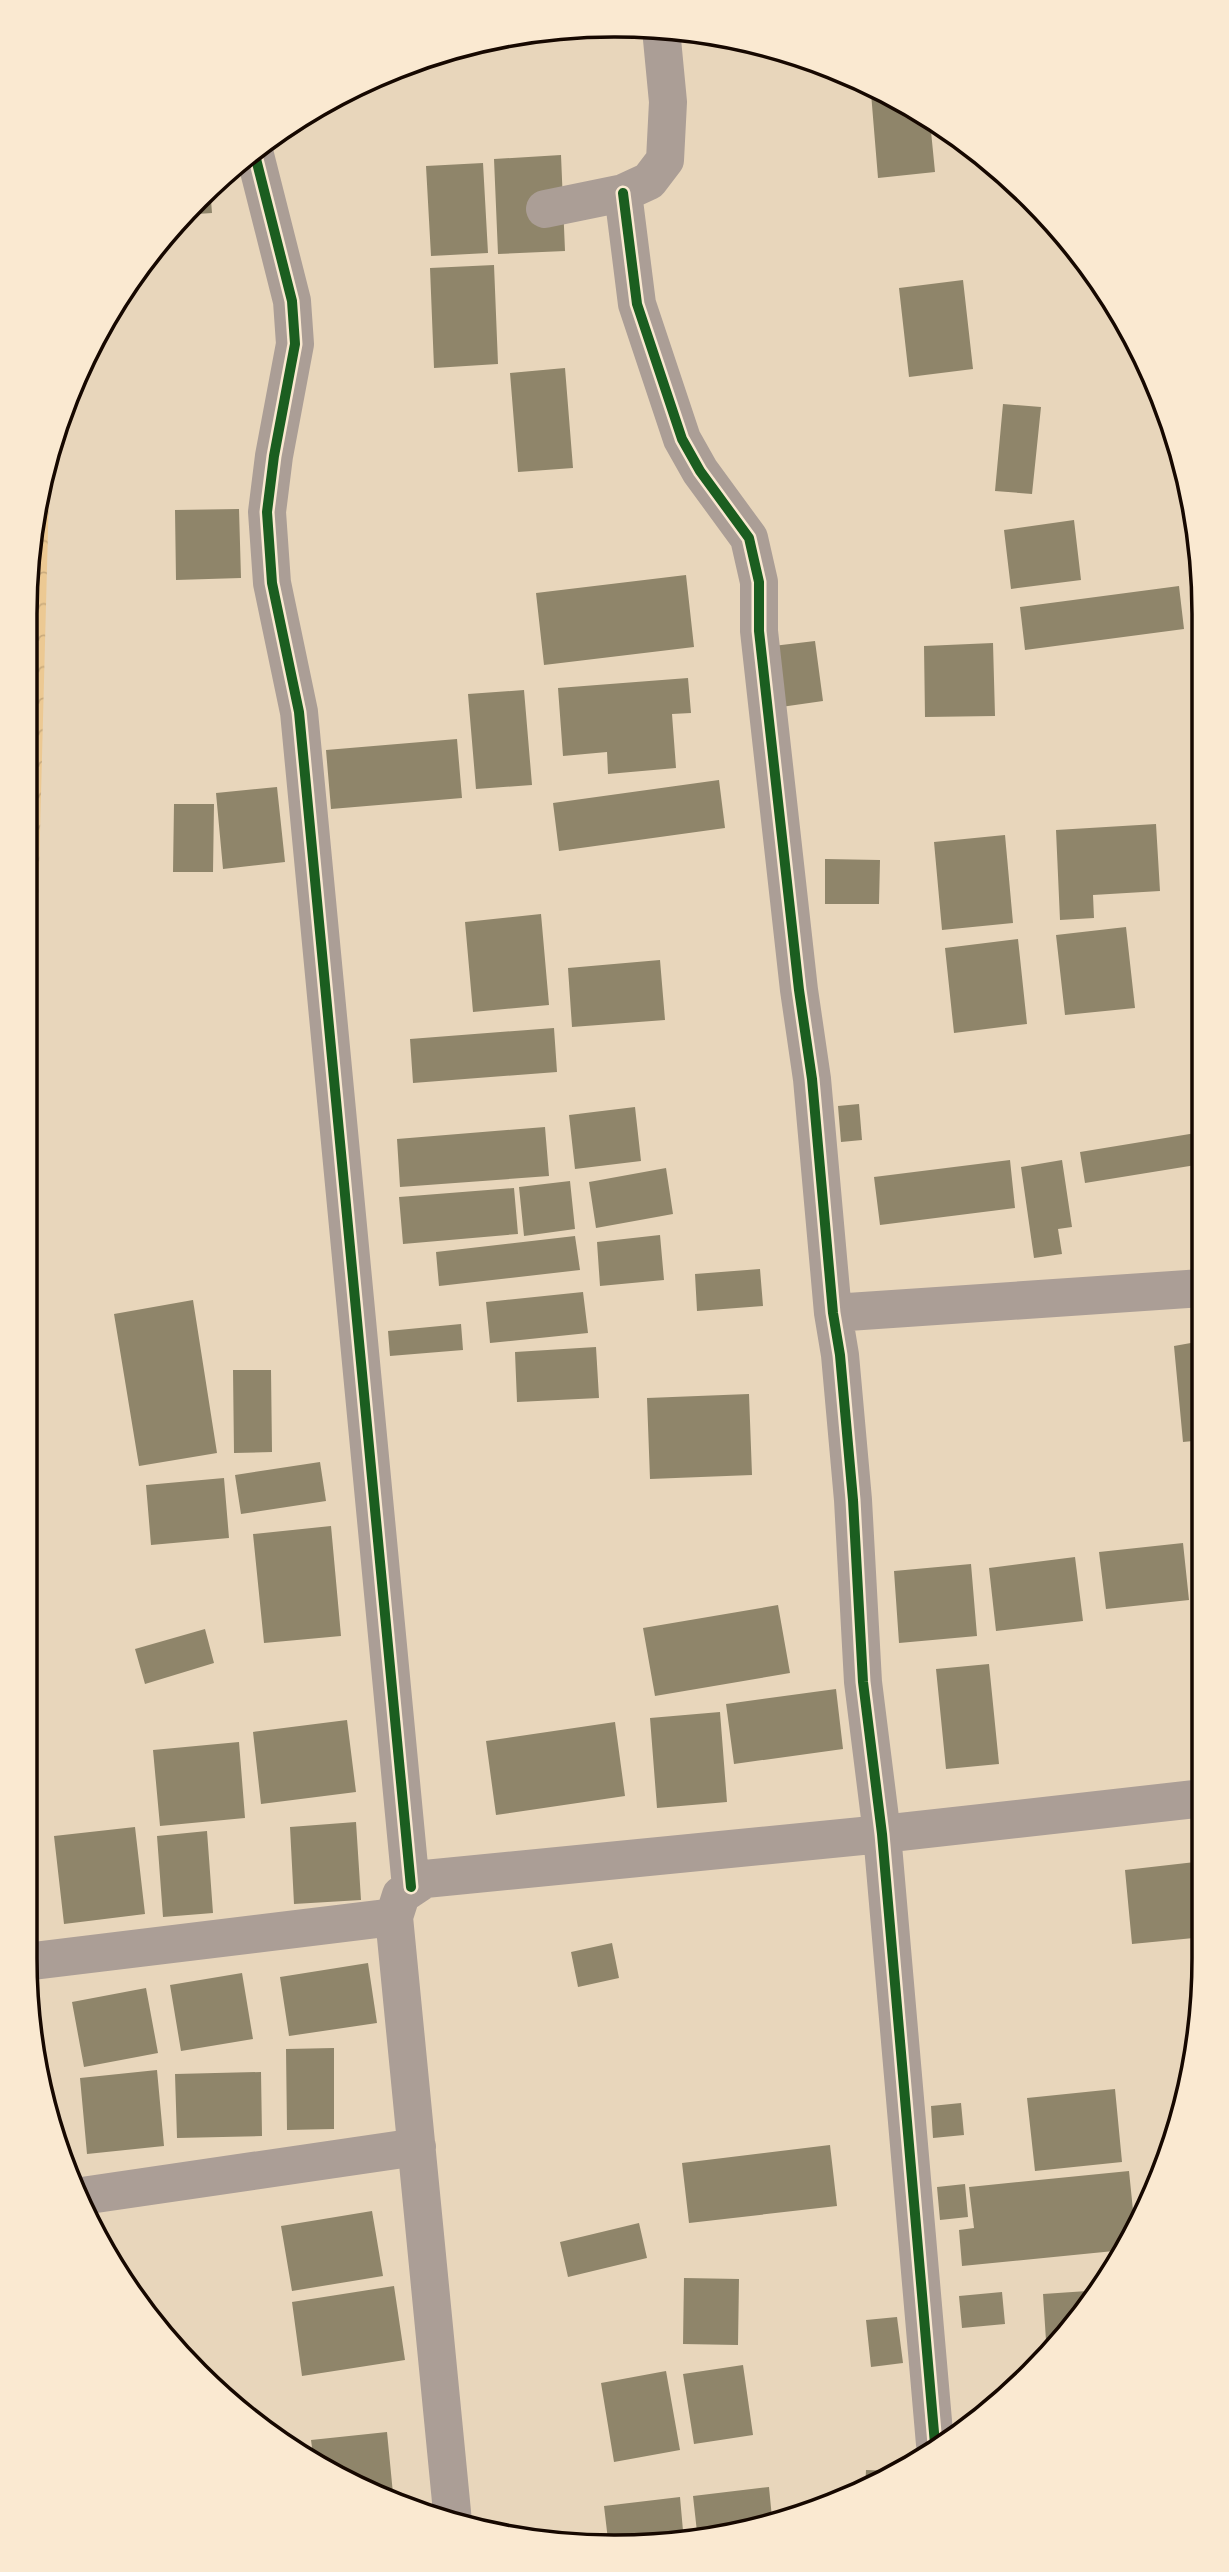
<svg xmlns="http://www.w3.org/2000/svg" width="1229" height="2572" font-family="'Noto Sans',sans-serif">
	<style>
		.forest { fill: url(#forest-crowns) }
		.building { fill: #8f856a }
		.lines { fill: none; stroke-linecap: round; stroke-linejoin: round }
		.minor { stroke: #ab9e96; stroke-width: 38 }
		.cycleway-casing { stroke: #fae9d1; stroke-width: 15 }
		.cycleway { stroke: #1b5e20; stroke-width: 10 }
		.rim { fill: none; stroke: #160800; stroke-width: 3.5 }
	</style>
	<defs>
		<pattern id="forest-crowns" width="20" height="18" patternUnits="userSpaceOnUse" patternTransform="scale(1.75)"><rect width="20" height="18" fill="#ecc993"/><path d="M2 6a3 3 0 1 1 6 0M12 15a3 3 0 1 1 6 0" fill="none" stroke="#caab7d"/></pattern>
	</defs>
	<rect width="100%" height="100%" fill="#e8d6bb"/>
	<path class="forest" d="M50 454 25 1401V614L36 499Z"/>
	<path class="building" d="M880 92 930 121 935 172 878 178 871 93Z
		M561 155 565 251 498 254 494 159Z
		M483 163 488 253 431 256 426 166Z
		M210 187 212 213 183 215 198 197Z
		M494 265 498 364 434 368 430 268Z
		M963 280 973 369 909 377 899 288Z
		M565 368 573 468 518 472 510 373Z
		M1003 404 1041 407 1032 494 995 491Z
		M239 509 241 578 176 580 175 510Z
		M1074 520 1081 580 1011 589 1004 530Z
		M686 575 694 647 544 665 536 593Z
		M1179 586 1184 629 1025 650 1020 607Z
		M1193 603H1200V645H1194Z
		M815 641 823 701 781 707 773 646Z
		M993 643 995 716 925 717 924 646Z
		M688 678 691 713 672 714 676 768 608 774 607 752 563 756 558 688Z
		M524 690 532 785 476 789 468 694Z
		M457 739 462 798 331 809 326 750Z
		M719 780 725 828 559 851 553 803Z
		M277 787 285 862 223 869 216 793Z
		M174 804H214L213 872H173Z
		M1156 824 1160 891 1093 895 1094 918 1060 920 1056 830Z
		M1005 835 1013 923 942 930 934 842Z
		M825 859 880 860 879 904H825Z
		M541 914 549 1005 473 1012 465 922Z
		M1126 927 1135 1008 1065 1015 1056 935Z
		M1018 939 1027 1024 954 1033 945 948Z
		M660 960 665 1020 572 1027 568 968Z
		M554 1028 557 1072 413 1083 410 1039Z
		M859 1104 862 1140 841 1142 838 1106Z
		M635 1107 641 1161 575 1169 569 1115Z
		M545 1127 549 1176 400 1187 397 1139Z
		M1202 1132V1164L1085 1183 1080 1152Z
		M1010 1160 1015 1208 880 1225 874 1177Z
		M1062 1160 1072 1227 1058 1229 1062 1254 1034 1258 1021 1167Z
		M666 1168 673 1214 596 1228 589 1182Z
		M570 1181 575 1229 524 1236 519 1187Z
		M514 1188 518 1234 403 1244 399 1197Z
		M660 1235 664 1280 600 1286 597 1242Z
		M575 1236 580 1270 439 1286 436 1252Z
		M760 1269 763 1306 697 1311 695 1274Z
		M583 1292 588 1333 490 1343 486 1302Z
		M193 1300 217 1453 139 1466 114 1314Z
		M461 1324 463 1350 390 1356 388 1331Z
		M1202 1341 1203 1440 1183 1442 1174 1346Z
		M596 1347 599 1398 517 1402 515 1352Z
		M233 1370H271L272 1452 234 1453Z
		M749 1394 752 1475 650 1479 647 1398Z
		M320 1462 326 1501 241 1514 235 1475Z
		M1203 1463V1516L1199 1517 1192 1464Z
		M224 1478 229 1538 151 1545 146 1485Z
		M331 1526 341 1636 264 1643 253 1534Z
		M1183 1543 1189 1600 1106 1609 1099 1552Z
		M1075 1557 1083 1621 996 1631 989 1568Z
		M971 1564 977 1636 899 1643 894 1571Z
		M778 1605 790 1673 655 1696 643 1628Z
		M205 1629 214 1663 145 1684 135 1649Z
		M989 1664 999 1764 946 1769 936 1669Z
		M836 1689 843 1749 734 1764 726 1704Z
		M720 1712 727 1802 657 1808 650 1718Z
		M347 1720 356 1792 261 1804 253 1732Z
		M615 1722 625 1796 496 1815 486 1741Z
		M239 1742 245 1818 160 1826 153 1750Z
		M356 1822 361 1900 294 1904 290 1827Z
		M135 1827 145 1914 64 1924 54 1836Z
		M207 1831 213 1913 163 1917 157 1836Z
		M1204 1861V1937L1132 1944 1125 1870Z
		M612 1943 619 1978 578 1987 571 1952Z
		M368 1963 377 2023 289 2036 280 1977Z
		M242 1973 253 2039 181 2051 170 1985Z
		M146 1988 158 2053 84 2067 72 2002Z
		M334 2048V2129L287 2130 286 2049Z
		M157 2070 164 2146 87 2154 80 2078Z
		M1193 2070V2073L1180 2115 1179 2072Z
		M261 2072 262 2136 177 2138 175 2074Z
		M1115 2089 1122 2162 1035 2171 1027 2098Z
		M961 2103 964 2135 933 2138 931 2106Z
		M830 2145 837 2206 689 2223 682 2163Z
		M1129 2171 1135 2230 1124 2250 962 2266 959 2230 974 2228 969 2187Z
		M965 2184 968 2217 940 2220 937 2187Z
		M372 2211 383 2276 292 2291 281 2226Z
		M639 2223 647 2258 568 2277 560 2242Z
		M684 2278 739 2279 738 2345 683 2344Z
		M394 2286 405 2360 302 2376 292 2302Z
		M1102 2290 1047 2356 1043 2294Z
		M1002 2292 1005 2324 962 2328 959 2296Z
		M897 2317 903 2363 871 2367 866 2320Z
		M743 2365 753 2435 694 2444 683 2374Z
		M666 2371 680 2450 614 2462 601 2383Z
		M387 2432 394 2504 314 2462 311 2440Z
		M303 2443 304 2457 283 2445Z
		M866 2470 897 2471 876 2486 865 2490Z
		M769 2487 772 2518 698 2541 693 2496Z
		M680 2497 684 2542 608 2540 604 2506Z"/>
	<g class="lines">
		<path class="minor" d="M254 151 292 301 295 344 274 456 267 512 272 583 299 712 411 1887
			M623 193 637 304 682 439 700 471 749 538 759 582V631L799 990 812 1079 833 1313 840 1355 853 1500 863 1682 882 1834 935 2444
			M545 209 623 193 649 181 665 160 668 102 661 29
			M833 1313 1202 1288
			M25 1962 394 1917
			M82 2196 417 2147
			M453 2522 394 1917 401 1895 425 1879 882 1834 1204 1798"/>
		<g class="cycleway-casing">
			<path id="cycleway" d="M254 151 292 301 295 344 274 456 267 512 272 583 299 712 411 1887
				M623 193 637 304 682 439 700 471 749 538 759 582V631L799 990 812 1079 833 1313 840 1355 853 1500 863 1682 882 1834 935 2444"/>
		</g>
		<use href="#cycleway" class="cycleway"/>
	</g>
	<path d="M0 0H1229V2572H0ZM614 37H615A577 577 0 0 1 1192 614V1958A577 577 0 0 1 615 2535H614A577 577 0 0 1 37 1958V614A577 577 0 0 1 614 37Z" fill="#fae9d1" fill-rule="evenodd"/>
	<path class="rim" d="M614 37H615A577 577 0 0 1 1192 614V1958A577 577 0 0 1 615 2535H614A577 577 0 0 1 37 1958V614A577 577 0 0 1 614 37Z"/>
</svg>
